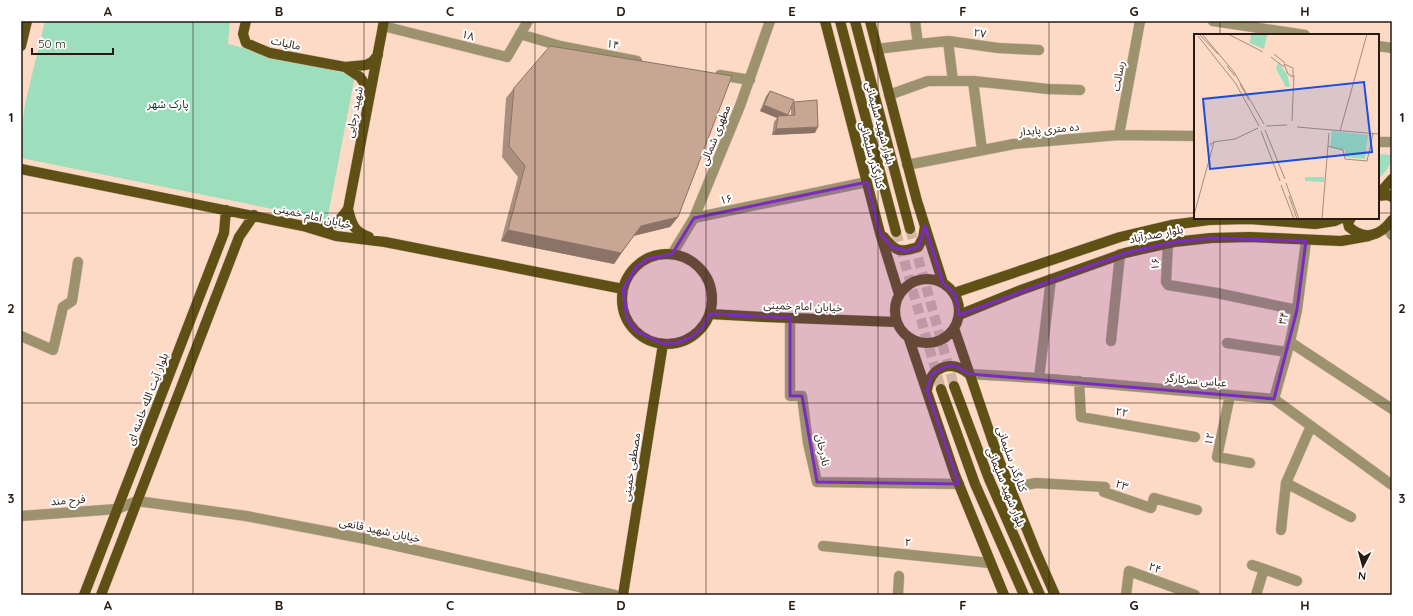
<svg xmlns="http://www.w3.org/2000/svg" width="1413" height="616" font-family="Quicksand,'Noto Sans Arabic',sans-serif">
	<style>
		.green { fill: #9ddebc }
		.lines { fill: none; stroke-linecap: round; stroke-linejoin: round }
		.major-tunnel { stroke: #d1b4a2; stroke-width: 10; stroke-dasharray: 10 5; stroke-linecap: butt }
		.minor-casing { stroke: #d5b7a6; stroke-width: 11 }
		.major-casing { stroke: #d5b7a6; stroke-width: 11 }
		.minor { stroke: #9c926e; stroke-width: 10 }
		.major { stroke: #5f5015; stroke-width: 10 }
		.wall { fill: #ab8f7e; fill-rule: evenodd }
		.shaded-wall { fill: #8b7467 }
		.building { fill: #c7a693; stroke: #8b7467 }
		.marked { fill: #7b2cbf; fill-opacity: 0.2; stroke: #7b2cbf; stroke-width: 3; stroke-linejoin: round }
		.grid { fill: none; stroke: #261a12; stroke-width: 1; stroke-opacity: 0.55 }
		.labels { text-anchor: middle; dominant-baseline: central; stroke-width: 4; stroke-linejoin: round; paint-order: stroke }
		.street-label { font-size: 11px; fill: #261a12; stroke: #fff }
		.park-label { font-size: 11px; fill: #0b3724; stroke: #fff }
		.inset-road { fill: none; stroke: #a68d7e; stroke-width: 1 }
		.view { fill: #1d4ed8; fill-opacity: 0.15; stroke: #1d4ed8; stroke-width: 2 }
		.inset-edge { fill: none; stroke: #261a12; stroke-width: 2 }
		.neatline { fill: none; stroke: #261a12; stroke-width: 1.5 }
		.grid-label { font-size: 13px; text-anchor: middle; font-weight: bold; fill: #261a12 }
	</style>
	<rect width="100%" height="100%" fill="#fcdac6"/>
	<path class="green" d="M45 21H230L228 44 355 76 327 220 21 158V133L25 104Z
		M1378 154 1392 155C1392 164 1385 173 1378 179Z"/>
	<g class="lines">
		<path class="major-tunnel" d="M910 229 954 386
			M896 232 941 389"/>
		<g class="minor-casing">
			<path id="minor" d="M915 21 918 44 948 41 998 48 1039 50
				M1213 21 1305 35
				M383 26 507 57 528 21
				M520 34 560 46 637 61
				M948 41 953 81
				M1378 46 1392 48
				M877 49 918 44
				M720 75 750 80
				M973 81 1048 89 1080 90
				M889 95 928 81H973L982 150
				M1119 135 1140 21
				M1378 142H1392
				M907 165 1014 144 1119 135 1195 136
				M694 218 867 182
				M1387 227 1392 235
				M1168 243 1166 282 1168 285 1217 293 1297 310
				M672 254 694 218 740 106 770 21
				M790 318V396H802L808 443 817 482 959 484
				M21 336 53 350 63 307 72 301 78 262
				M1111 341 1120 254
				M1290 342 1392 409
				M1227 343 1287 352
				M969 374 1039 378 1274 399 1392 485
				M1039 378 1051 279
				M1079 381 1081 417 1195 437
				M1230 395 1217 457 1250 463
				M1274 399 1290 342 1297 310 1306 241
				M1286 483 1351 517
				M1010 488 1036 483 1105 487 1104 492 1151 508 1154 498 1197 510
				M21 516 117 509 137 501 246 516 366 539 615 595
				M1281 530 1286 483 1311 426
				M823 546 990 563
				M1252 565 1264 569
				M898 595 899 576
				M1126 595 1129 571 1195 595
				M1256 595 1264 569 1297 581"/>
		</g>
		<g class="major-casing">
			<path id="major" d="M246 21 243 34 246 43 270 53 345 67 366 65 372 62 378 55
				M825 21 880 233 899 294
				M840 21 896 232
				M855 21 910 229
				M870 21 917 201 943 283
				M21 46 27 21
				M345 67 360 77 370 92
				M21 169 303 226 336 236 385 242 623 289
				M1378 195 1392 179
				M1378 196 1388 195 1392 197
				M348 209C352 224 353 231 369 237
				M1351 218 1348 223 1349 227C1365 241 1380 236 1392 220
				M313 226C335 226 336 226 348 209L384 21
				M884 237C896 252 900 253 918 247L923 238 925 226
				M622 299a45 45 0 1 1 90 0a45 45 0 1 1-90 0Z
				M895 311a32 32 0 1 1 64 0a32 32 0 1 1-64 0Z
				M954 293 1120 237 1171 225 1209 220 1249 219 1315 224 1335 221 1342 218
				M710 314 765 317 896 322
				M959 315 1021 290 1125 253 1174 242 1211 238 1250 237 1341 241 1369 236
				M954 328 999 460 1036 552 1055 595
				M909 339 955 475 1004 595
				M954 386 989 479 1040 595
				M941 389 975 484 1024 595
				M927 390C931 366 951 359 969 374
				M84 595 224 233 226 210
				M101 595 239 237 254 215
				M623 595 663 344"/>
		</g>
		<use href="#minor" class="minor"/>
		<use href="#major" class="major"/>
	</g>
	<path class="wall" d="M514 88 678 217 670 227 633 236 614 264 501 241 518 177 502 157 506 98Z
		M770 91 791 107 794 102 815 133 772 135 774 122 777 118 760 111 766 96ZM791 107V115L787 116Z"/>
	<path class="shaded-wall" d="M764 105 788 115 784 120 778 116 777 118 760 111Z
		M818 127 815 133 772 135 776 129Z
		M678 217 670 227 633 236 614 264 501 241 508 230 641 226Z"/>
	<path class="building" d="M550 46 732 76 678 217 641 226 621 253 508 230 525 166 509 146 514 88Z
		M770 91 794 100 788 115 764 105Z
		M817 100 818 127 776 129 778 116 795 115 794 102Z"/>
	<path class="marked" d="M867 182 880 233 892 247 905 251 918 247 925 226 943 283 954 293 958 304 959 315 1125 253 1174 242 1211 238 1306 241 1297 310 1274 399 969 374 955 366H947L932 374 927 390 959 484 817 482 802 396H790V318L710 314 703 327 692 337 678 343 663 344 636 331 627 319 623 289 636 267 647 259 672 254 694 218Z"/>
	<path class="grid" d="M193 21V595M364 21V595M535 21V595M706 21V595M878 21V595M1049 21V595M1220 21V35M21 213H1195M1378 213H1392M1220 218V595M21 403H1392"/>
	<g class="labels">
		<g class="street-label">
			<text transform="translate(980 33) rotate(8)">۲۷</text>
			<text transform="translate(468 35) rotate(14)">۱۸</text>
			<text transform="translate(286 43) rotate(12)">مالیات</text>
			<text transform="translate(613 44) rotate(11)">۱۴</text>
			<text transform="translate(1118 76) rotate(-80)">رسالت</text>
			<text transform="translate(354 112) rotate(-79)">شهید رجایی</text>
			<text transform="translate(880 123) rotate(75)">بلوار شهید سلیمانی</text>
			<text transform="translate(1049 129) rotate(-5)">ده متری پایدار</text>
			<text transform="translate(715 135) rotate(-68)">مطهری شمالی</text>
			<text transform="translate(872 155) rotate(75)">کنارگذر سلیمانی</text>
			<text transform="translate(726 199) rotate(-12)">۱۶</text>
			<text transform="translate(313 216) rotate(13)">خیابان امام خمینی</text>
			<text transform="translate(1156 234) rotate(-11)">بلوار صدرآباد</text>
			<text transform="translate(1155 264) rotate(-87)">۱۶</text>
			<text transform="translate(803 306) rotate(2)">خیابان امام خمینی</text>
			<text transform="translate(1283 318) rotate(-78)">۳۴</text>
			<text transform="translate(1196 380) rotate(5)">عباس سرکارگر</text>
			<text transform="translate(147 399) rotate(-69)">بلوار آیت الله خامنه ای</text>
			<text transform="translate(1122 412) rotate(10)">۲۲</text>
			<text transform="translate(1209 439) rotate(-78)">۱۲</text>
			<text transform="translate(823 450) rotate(78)">نادرخان</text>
			<text transform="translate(1012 459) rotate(70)">کنارگذر سلیمانی</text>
			<text transform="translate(631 467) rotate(-81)">مصطفی خمینی</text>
			<text transform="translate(1122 485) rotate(19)">۲۳</text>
			<text transform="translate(1006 487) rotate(68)">بلوار شهید سلیمانی</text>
			<text transform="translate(68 500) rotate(-4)">فرح مند</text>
			<text transform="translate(380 530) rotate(12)">خیابان شهید قانعی</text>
			<text transform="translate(908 542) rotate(6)">۲</text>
			<text transform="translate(1155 568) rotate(20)">۲۴</text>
		</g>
		<g class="park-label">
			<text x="168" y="104">پارک شهر</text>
		</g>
	</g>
	<g transform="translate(1194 34)">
		<rect width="185" height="185" fill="#fcdac6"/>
		<path d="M57 0 73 1 70 15 56 9ZM84 28 93 40 96 53H92L82 35ZM138 97 174 101 171 125 151 123V116L136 114ZM111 143H130V148L111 147Z" fill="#9ddebc"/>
		<path class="inset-road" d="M5 0 24 20M8 0 40 38 70 90M34 0 69 18M4 2 42 50 65 92M80 20 91 29M77 23 90 33M90 30 99 34V43L94 40ZM33 32 41 42M46 50 55 66M98 87 100 41M72 92 93 91M103 93 185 100M71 96 91 145M67 97 86 147M146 97 173 0M19 108 41 105 64 94M134 112 149 116 151 125 173 127 179 100M92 149 105 185M87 151 100 185M95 162 103 185M0 181 20 108 16 110 18 112M128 185 135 99"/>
		<path class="view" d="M170 48 178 118 16 135 9 65Z"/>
		<rect width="185" height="185" class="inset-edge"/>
	</g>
	<rect width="1413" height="616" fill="none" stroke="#ffffff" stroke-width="44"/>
	<g transform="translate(1363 566) rotate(186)" stroke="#ffffff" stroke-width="3" paint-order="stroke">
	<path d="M0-3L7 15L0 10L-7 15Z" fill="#261a12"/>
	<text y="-6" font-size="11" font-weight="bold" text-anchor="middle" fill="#261a12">N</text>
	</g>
	<path d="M32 48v6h81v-6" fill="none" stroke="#261a12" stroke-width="2"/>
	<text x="38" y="48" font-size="12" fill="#261a12" stroke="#ffffff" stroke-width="3" paint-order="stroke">50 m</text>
	<rect x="22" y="22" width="1369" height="572" class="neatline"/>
	<g class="grid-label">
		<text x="108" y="16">A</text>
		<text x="279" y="16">B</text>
		<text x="450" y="16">C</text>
		<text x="621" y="16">D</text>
		<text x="792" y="16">E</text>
		<text x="963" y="16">F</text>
		<text x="1134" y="16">G</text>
		<text x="1305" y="16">H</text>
		<text x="11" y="122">1</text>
		<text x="1402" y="122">1</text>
		<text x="11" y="313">2</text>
		<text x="1402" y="313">2</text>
		<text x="11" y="503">3</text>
		<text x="1402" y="503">3</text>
		<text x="108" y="610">A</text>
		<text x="279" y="610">B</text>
		<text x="450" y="610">C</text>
		<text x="621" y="610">D</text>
		<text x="792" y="610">E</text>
		<text x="963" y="610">F</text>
		<text x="1134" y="610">G</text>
		<text x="1305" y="610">H</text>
	</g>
</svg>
